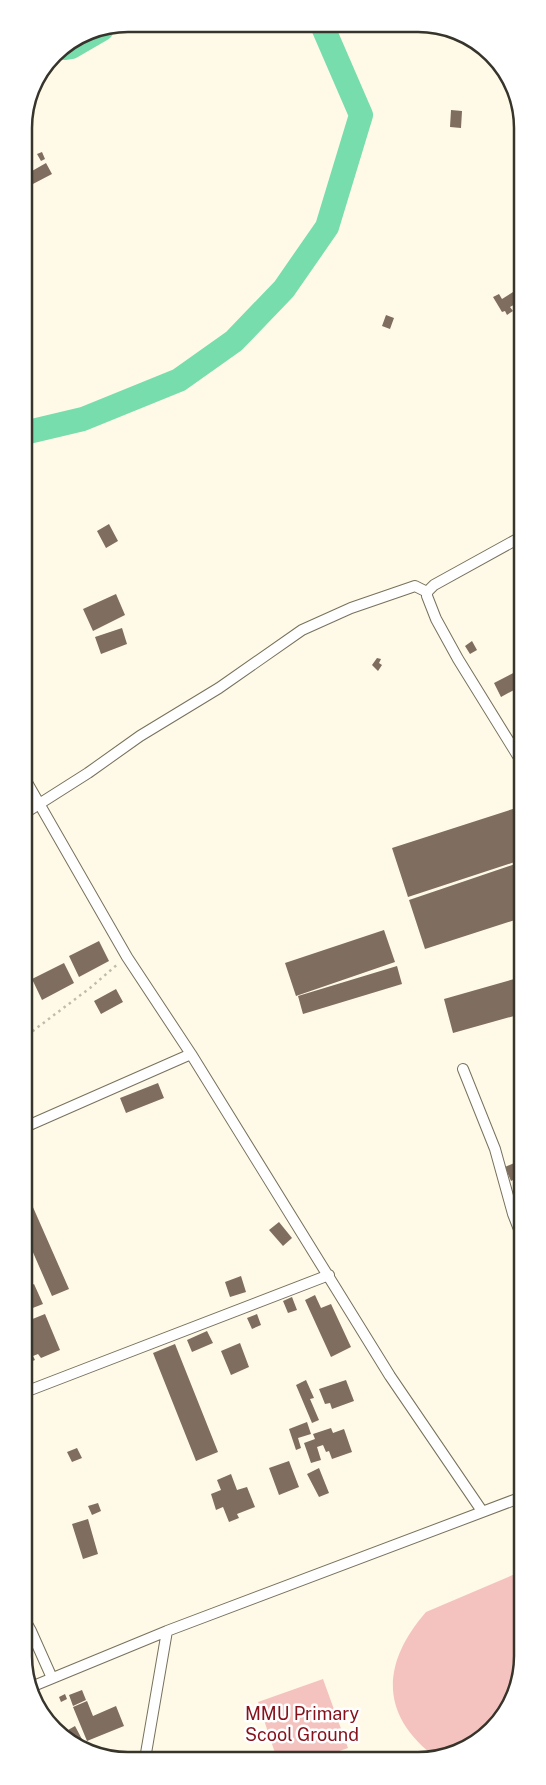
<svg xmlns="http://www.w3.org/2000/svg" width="546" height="1785" font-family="'Public Sans',sans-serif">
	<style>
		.green { fill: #f5c3bf }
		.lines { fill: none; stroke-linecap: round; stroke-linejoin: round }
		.river { stroke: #77ddad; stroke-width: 24 }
		.building { fill: #7f6d60 }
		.minor-casing { stroke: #77715d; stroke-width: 12 }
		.path { stroke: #c0bcac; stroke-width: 2.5; stroke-dasharray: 2.5 4; stroke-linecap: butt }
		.minor { stroke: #fff; stroke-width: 10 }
		.labels { text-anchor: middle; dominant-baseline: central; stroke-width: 5; stroke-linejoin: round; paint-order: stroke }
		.park-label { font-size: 18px; fill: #85111b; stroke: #fff }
		.rim { fill: none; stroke: #36342b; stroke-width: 2.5 }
	</style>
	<rect width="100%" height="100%" fill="#fffae7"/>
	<path class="green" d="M522 1571V1663L496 1725 438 1759C380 1717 380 1665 426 1612Z
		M323 1679 348 1748 317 1759H277L258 1702Z"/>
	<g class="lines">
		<path class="river" d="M64 48 71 47 102 29
			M24 433 83 419 179 380 234 341 284 289 327 227 361 115 322 25"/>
	</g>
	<path class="building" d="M451 110 462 111 461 128 450 127Z
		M42 152 45 159 41 161 37 154Z
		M46 163 52 174 31 185 25 175Z
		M513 292 519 302 510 307 513 311 507 315 505 311 502 312 493 297 499 294 502 299Z
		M386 315 394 318 390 329 382 326Z
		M109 524 118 541 106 548 97 531Z
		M116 594 125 615 93 631 83 609Z
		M122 628 127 644 101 654 95 637Z
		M472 641 477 650 470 654 465 646Z
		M377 658 381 659 379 663 382 665 378 671 372 665Z
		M521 669V686L501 697 494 683Z
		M516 808 521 824V860L408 897 392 848Z
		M521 862V918L425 949 409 900Z
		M384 930 395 962 296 996 285 963Z
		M99 941 109 961 79 977 69 956Z
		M64 963 74 983 42 1000 32 979Z
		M397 966 402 984 303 1014 298 996Z
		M521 977V1014L453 1033 444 999Z
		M116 989 123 1002 101 1014 94 1001Z
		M158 1083 164 1098 126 1113 120 1098Z
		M521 1160V1176L511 1181 505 1167Z
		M25 1189 69 1289 52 1296 25 1234Z
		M279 1222 292 1238 283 1246 269 1230Z
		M25 1263 31 1279 25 1281Z
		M241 1276 246 1292 230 1297 225 1282Z
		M34 1284 43 1304 25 1311V1288Z
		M315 1295 321 1308 331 1304 351 1347 331 1357 305 1300Z
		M292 1297 297 1310 288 1313 283 1301Z
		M45 1314 60 1350 41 1358 38 1354 33 1356 35 1360 25 1364V1322Z
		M257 1314 261 1325 252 1329 247 1318Z
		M207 1331 213 1343 192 1352 187 1340Z
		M240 1343 249 1367 231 1375 221 1351Z
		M175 1344 218 1452 196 1461 153 1353Z
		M306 1380 314 1398 310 1399 319 1420 312 1423 296 1385Z
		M346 1380 354 1401 332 1409 330 1403 325 1404 319 1389Z
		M307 1422 311 1434 298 1438 301 1448 296 1450 289 1429Z
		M331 1428 333 1433 344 1429 352 1452 332 1459 329 1451 326 1452 323 1445 317 1447 321 1460 311 1463 304 1443 315 1439 313 1434Z
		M25 1444 33 1464 25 1467Z
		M77 1448 82 1458 72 1462 67 1452Z
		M289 1461 299 1487 279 1495 269 1468Z
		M319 1468 329 1493 319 1497 307 1474Z
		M231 1474 237 1490 247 1487 255 1507 237 1514 239 1518 229 1522 223 1507 216 1510 211 1494 221 1490 217 1480Z
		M98 1503 101 1511 92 1515 88 1506Z
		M88 1519 98 1554 83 1559 72 1524Z
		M82 1690 86 1700 73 1706 69 1695Z
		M65 1694 67 1699 61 1702 59 1697Z
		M87 1701 93 1716 116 1706 124 1726 87 1741 73 1707Z
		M75 1726 84 1743 81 1745 74 1741 68 1730Z"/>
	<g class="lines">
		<g class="minor-casing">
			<path id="minor" d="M521 537 434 585 427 592V596L436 619 458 659 521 761
				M25 779 127 957 191 1054 390 1376 482 1511
				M25 813 88 773 140 736 219 688 302 630 351 608 415 586 427 592
				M463 1069 495 1149 513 1214 522 1212
				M25 1127 191 1054
				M513 1214 522 1237
				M25 1392 329 1275
				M26 1622 31 1631 52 1678
				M31 1687 167 1631
				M145 1759 167 1631 522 1497"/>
		</g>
		<path class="path" d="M25 1042 34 1030 90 988 119 963"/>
		<use href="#minor" class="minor"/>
	</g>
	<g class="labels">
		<g class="park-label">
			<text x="302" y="1713">MMU Primary<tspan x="302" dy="21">Scool Ground</tspan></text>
		</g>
	</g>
	<path d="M0 0H546V1785H0ZM128 32H418A96 96 0 0 1 514 128V1656A96 96 0 0 1 418 1752H128A96 96 0 0 1 32 1656V128A96 96 0 0 1 128 32Z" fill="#fff" fill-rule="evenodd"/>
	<path class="rim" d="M128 32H418A96 96 0 0 1 514 128V1656A96 96 0 0 1 418 1752H128A96 96 0 0 1 32 1656V128A96 96 0 0 1 128 32Z"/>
</svg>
